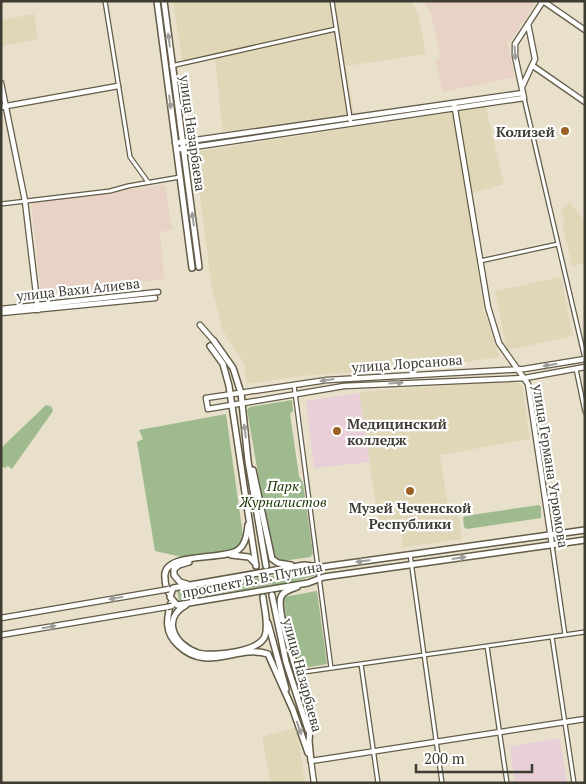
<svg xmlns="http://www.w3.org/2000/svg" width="586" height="784" font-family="'PT Serif',serif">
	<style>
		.built { fill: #e0d6b8 }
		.industrial { fill: #e8d2c5 }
		.education { fill: #e8cfd8 }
		.green { fill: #9fba8e }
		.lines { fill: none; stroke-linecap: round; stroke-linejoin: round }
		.primary-tunnel { stroke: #c6bfac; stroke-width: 5; stroke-dasharray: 5 2.5; stroke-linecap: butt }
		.street-casing { stroke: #625c48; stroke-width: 5.5 }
		.secondary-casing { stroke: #625c48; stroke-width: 7 }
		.primary-casing { stroke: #625c48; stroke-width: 8 }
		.street { stroke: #fff; stroke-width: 3 }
		.secondary { stroke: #fff; stroke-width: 4.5 }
		.primary { stroke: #fff; stroke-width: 5 }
		.secondary-bridge-casing { stroke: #625c48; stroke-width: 7; stroke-linecap: butt }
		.secondary-bridge { stroke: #fff; stroke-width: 4.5 }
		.oneway { fill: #9f9e99 }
		.poi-dot { fill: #9d6023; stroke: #fff; stroke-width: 2 }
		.labels { text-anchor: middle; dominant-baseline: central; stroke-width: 4.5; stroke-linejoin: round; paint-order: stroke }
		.poi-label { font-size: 14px; font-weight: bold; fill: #3f3c33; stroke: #fff; text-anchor: end }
		.street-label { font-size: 14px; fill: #3f3c33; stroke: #fff }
		.park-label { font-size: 14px; font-style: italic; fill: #193400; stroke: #fff }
	</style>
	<rect width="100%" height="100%" fill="#e8e0ca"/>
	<path class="built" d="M173 1H411L418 13 426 54 346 66 354 113 223 132 215 59 183 66Z
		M34 14 38 39 2 46 1 20Z
		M486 107 504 184 466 195 484 310 499 357 433 367 299 376 247 384 244 363 223 331 212 288 194 152Z
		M569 202 585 221V263L572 266 562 224 565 223 561 210Z
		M561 277 573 336 507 350 495 291Z
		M513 381 522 385 530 439 440 455 449 514 458 513 462 539 403 547 400 522 379 526 359 392Z
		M297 727 305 783H271L262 737Z"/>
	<path class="industrial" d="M422 1H534L535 4 510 41 507 42 515 77 443 92 435 60 441 58 430 11Z
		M165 185 172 230 160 232 164 279 41 293 31 201Z"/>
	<path class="education" d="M359 393 370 462 314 468 306 401Z
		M552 739H560L567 783H511V781L515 780 510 747Z"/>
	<path class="green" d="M292 400 293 411 290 414 299 476 303 483 313 554 310 557 276 562 271 549 247 410 250 407Z
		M46 405 51 406 53 411 12 469 8 466 5 468 1 466V448Z
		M226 414 243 536 240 545 233 550 186 558 155 551 137 442 143 439 139 430Z
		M539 505 541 507V518L467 529 464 527 463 518 465 516Z
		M320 569 321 574 288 583 179 600 177 590Z
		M317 591 327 664 304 668 296 663 291 645 283 597Z"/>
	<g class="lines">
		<path class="primary-tunnel" d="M256 566 262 595
			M266 568 272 595"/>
		<g class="street-casing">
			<path id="street" d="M105 1 130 157 148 182
				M332 1 351 124
				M171 66 336 29
				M524 98 585 359
				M1 204 110 191 128 186 180 177
				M480 261 558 244
				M576 369 585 412
				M294 385 331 668
				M552 545 565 635
				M410 554 442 783
				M552 637 574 783
				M487 646 507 783
				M361 664 378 783
				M297 673 585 632"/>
		</g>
		<g class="secondary-casing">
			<path id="secondary" d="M543 1 585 30
				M533 66 585 102
				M1 83 25 201 38 310
				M522 87 535 59 528 24
				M454 103 488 307 499 343 528 384 552 545
				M1 107 118 86
				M175 143 523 93
				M180 149 524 98 515 56V44L543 1
				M1 309 158 292
				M1 313 155 298
				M200 325 214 341
				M585 359 524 369 327 380 206 398 208 409 344 386 525 378 585 367
				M1 618 164 590
				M1 635 167 607
				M314 783 311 761 585 719"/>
		</g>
		<g class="primary-casing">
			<path id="primary" d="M157 1 192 268
				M164 1 199 267
				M214 341 233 368 241 393 248 461 266 566
				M210 346 223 364 229 386 256 566
				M253 470 272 559 278 563 291 565
				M585 530 322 567 304 565 173 588 170 597 177 605 308 583 324 577 585 540
				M231 555 249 557 255 563
				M187 584 180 582 174 575V569L179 565 189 562
				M297 587C291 589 283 591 281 597 275 611 302 686 307 705 310 718 310 730 309 743
				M169 593C166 588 165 584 165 578 161 551 223 561 238 550 246 544 247 534 248 525
				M272 595 286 662 308 730
				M171 603C166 620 165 633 178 645 208 674 236 644 268 654L293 710
				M186 605C161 619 174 645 198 653 213 657 259 652 265 636 269 624 264 608 263 597
				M268 623 286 689
				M292 707 308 753
				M309 741 311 761"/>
		</g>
		<use href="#street" class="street"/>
		<use href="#secondary" class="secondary"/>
		<use href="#primary" class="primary"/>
		<g class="secondary-bridge-casing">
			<path id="secondary-bridge" d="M164 590 169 589
				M167 607 172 606"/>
		</g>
		<use href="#secondary-bridge" class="secondary-bridge"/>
	</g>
	<defs><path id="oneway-solid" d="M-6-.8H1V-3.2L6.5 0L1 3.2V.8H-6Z" transform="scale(1.25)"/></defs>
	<g class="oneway">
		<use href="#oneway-solid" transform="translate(169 40) rotate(-98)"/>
		<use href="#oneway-solid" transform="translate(515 53) rotate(86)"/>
		<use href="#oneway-solid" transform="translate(170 102) rotate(83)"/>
		<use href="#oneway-solid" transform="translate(193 219) rotate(-97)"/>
		<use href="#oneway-solid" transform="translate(550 365) rotate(171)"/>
		<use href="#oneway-solid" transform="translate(327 380) rotate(172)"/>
		<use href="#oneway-solid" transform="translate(396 383) rotate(-3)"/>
		<use href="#oneway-solid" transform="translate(245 431) rotate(-97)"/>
		<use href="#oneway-solid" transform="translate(459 558) rotate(-8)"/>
		<use href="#oneway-solid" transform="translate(363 561) rotate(172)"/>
		<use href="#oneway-solid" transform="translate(116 598) rotate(170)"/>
		<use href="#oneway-solid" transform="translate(49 627) rotate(-10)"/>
		<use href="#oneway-solid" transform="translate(299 728) rotate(71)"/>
	</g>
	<g class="poi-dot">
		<circle cx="565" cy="131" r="5"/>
		<circle cx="337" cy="431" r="5"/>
		<circle cx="410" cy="491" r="5"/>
	</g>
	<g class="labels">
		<g class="poi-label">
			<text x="555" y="131">Колизей</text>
			<text x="347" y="423" text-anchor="start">Медицинский<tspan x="347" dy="16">колледж</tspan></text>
			<text x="410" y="507" text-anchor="middle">Музей Чеченской<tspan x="410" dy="16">Республики</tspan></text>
		</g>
		<g class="street-label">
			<text transform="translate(193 133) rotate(82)">улица Назарбаева</text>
			<text transform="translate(78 289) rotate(-6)">улица Вахи Алиева</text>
			<text transform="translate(407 363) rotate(-4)">улица Лорсанова</text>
			<text transform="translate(551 466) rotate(81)">улица Германа Угрюмова</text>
			<text transform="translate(252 579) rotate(-11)">проспект В. В. Путина</text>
			<text transform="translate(303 675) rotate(75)">улица Назарбаева</text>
		</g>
		<g class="park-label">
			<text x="283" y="485">Парк<tspan x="283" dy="16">Журналистов</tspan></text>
		</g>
	</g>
	<rect width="586" height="784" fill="none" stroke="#3f3c33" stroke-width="5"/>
	<path d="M416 764v8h116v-8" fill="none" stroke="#3f3c33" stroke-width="2.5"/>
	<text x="424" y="764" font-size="15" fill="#3f3c33" stroke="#ffffff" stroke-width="4" paint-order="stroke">200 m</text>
</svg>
